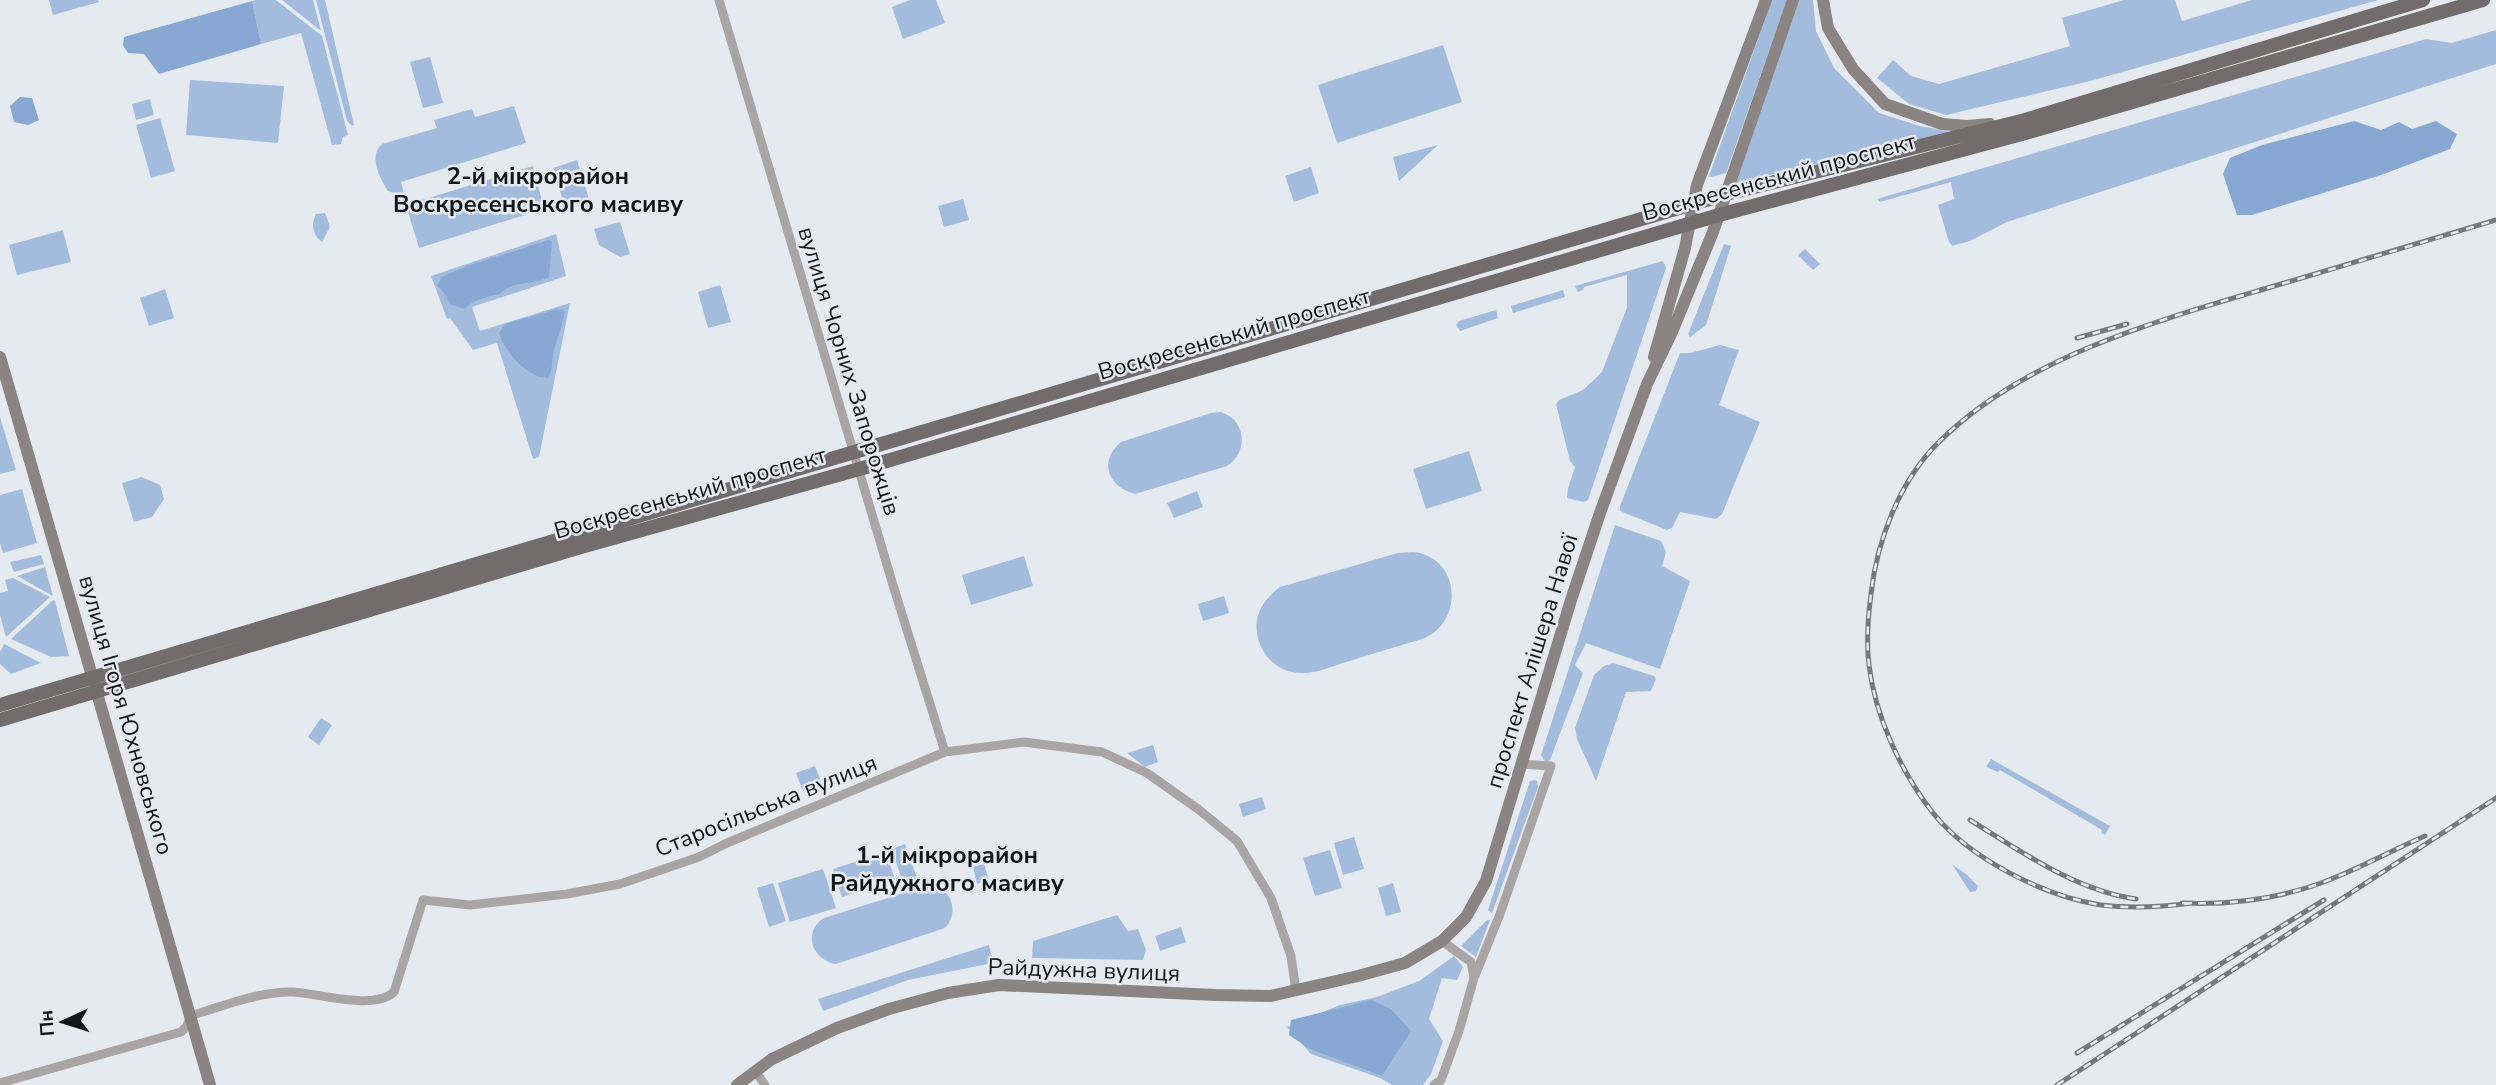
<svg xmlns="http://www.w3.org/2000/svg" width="2496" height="1085" font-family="'Nunito Sans',sans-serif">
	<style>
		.green { fill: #a3bcdd }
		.forest { fill: #86a8d2 }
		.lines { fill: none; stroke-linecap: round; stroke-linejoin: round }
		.street { stroke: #a9a5a5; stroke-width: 9 }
		.secondary { stroke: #8a8483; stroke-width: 12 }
		.primary { stroke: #736c6c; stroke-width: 14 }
		.rail-casing { stroke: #75787c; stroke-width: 5 }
		.rail { stroke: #e5eaf1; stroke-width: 2.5; stroke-dasharray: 8; stroke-linecap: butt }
		.labels { text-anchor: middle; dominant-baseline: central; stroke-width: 5; stroke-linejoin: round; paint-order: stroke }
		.street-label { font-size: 23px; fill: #131517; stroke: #e5eaf1 }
		.neighbourhood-label { font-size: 24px; font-weight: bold; fill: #131517; stroke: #e5eaf1 }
	</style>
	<rect width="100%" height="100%" fill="#e5eaf1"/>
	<path class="green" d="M49 0H98L99 2 53 15Z
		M257 0H276L322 36 348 135 343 137 341 144 332 145 301 33 261 44 252 1Z
		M282 0H313L321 31Z
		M316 0H325L354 125 352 126 347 121Z
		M910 0H936L945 23 903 39 892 7Z
		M1772 0H1787L1726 173 1711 177 1709 176Z
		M1799 0H1813L1816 31 1834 68 1879 113 1920 126 1952 132 1736 183Z
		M2124 0H2175L2182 21 2252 0H2378L2094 80 1946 115 1909 104 1877 78 1893 60 1911 76 1939 84 2070 46 2062 18Z
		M2496 30V64L2007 222 1970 241 1952 246 1949 242 1938 205 1954 199 1951 182 1880 202 1877 199 2426 39 2452 43Z
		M1443 45 1462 102 1337 143 1318 85Z
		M430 57 443 103 423 108 410 62Z
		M190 80 284 86 278 143 186 135Z
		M150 99 154 115 136 120 132 104Z
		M514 106 526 143 401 182 405 197 388 191C380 179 368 156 382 144L437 128 434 120 472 109 475 117Z
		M160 118 175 171 151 178 136 125Z
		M1438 145 1399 181 1393 157Z
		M577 160 589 199 565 207 553 168Z
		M533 166 544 209 419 248 406 205Z
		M1311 167 1319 193 1294 202 1285 176Z
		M963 199 969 220 944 227 938 206Z
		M325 213 330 227 322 242C312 234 311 225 316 214Z
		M620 222 630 254 620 257 599 245 594 229Z
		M63 230 71 262 17 275 9 245Z
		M556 234 566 276 472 307 480 331 570 303 539 457 533 459 497 343 473 350 450 318 447 319 431 276Z
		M1724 244 1731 246 1706 325 1690 337 1688 334Z
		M1805 249 1820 264 1813 270 1798 255Z
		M1663 261 1666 268 1588 500 1584 502 1567 498 1568 488 1575 467 1570 461 1556 404 1559 400 1583 390 1602 372 1627 307V275L1584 287 1583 290 1578 292 1575 286Z
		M720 285 731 322 708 328 698 292Z
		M165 289 174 318 149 326 140 298Z
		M1563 290 1565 297 1513 313 1511 306Z
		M1496 310 1498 318 1460 331 1456 325 1459 321Z
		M1720 345 1739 350 1719 405 1760 422 1722 514 1716 519 1680 512 1672 528 1667 530 1620 511V506L1680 353H1690Z
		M1221 412C1247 420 1248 453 1227 466L1135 494C1108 487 1098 461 1121 442L1211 413Z
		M0 417 16 470 0 474Z
		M1469 451 1482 491 1426 509 1413 469Z
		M142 477 160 485 164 499 152 517 134 522 122 483Z
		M22 489 37 543 3 553 0 544V495Z
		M1197 491 1203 507 1174 518 1167 503Z
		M1615 525 1661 541 1666 552 1662 566 1690 581 1660 669 1586 643 1575 665 1583 673 1550 760 1545 762 1541 755Z
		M1398 553C1405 553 1413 551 1420 553 1463 565 1461 625 1422 639 1395 647 1369 655 1343 663 1330 667 1315 674 1301 673 1278 673 1260 655 1257 633 1254 613 1265 598 1280 587Z
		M41 555 44 564 14 572 10 562Z
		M1024 556 1033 586 971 605 962 575Z
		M45 567 53 596 17 576Z
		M13 578 50 597 6 637 0 615V593L8 591 5 580Z
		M1224 596 1229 613 1203 621 1198 604Z
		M53 600 55 601 69 656 51 657 11 639Z
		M4 644 41 663 11 674 0 664V652Z
		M1613 663 1654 676 1656 679 1651 691 1626 692 1596 781 1577 739 1575 728 1594 675 1604 666Z
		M321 718 332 725 319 745 308 737Z
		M1153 745 1158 762 1145 767 1127 753Z
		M1991 759 2110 826 2105 835 2101 833 2102 830 2000 770 1998 772 1986 767Z
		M815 766 822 784 803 791 796 773Z
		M1534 780 1537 781 1538 787 1492 913 1488 910 1530 781Z
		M1262 797 1266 809 1243 817 1239 804Z
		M1354 837 1364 869 1343 875 1334 843Z
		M905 844 918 881 904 886 892 849Z
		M1330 850 1342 888 1315 896 1303 858Z
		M886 852 895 880 842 897 833 869Z
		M984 864 989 880 977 884 973 867Z
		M1952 864 1967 875 1978 886 1976 891 1970 892Z
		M823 869 836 908 790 922 778 883Z
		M773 883 786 921 769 927 757 888Z
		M1393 883 1401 912 1386 916 1378 888Z
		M929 885 940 887C954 897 957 915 945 928L836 964C812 960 802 932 824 918Z
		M1117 915 1128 931 1138 929 1146 950 1143 960 1032 958 1033 941Z
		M1487 920H1490L1476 957 1461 946Z
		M1181 927 1186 942 1160 951 1155 936Z
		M989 945 993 963 908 980 823 1011 818 999Z
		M1454 956 1463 967 1457 980 1442 978 1429 1019 1443 1041 1431 1074 1423 1085H1392L1380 1078 1311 1054 1287 1027 1340 1005 1377 997 1419 981Z"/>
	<path class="forest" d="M252 1 261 44 159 74 144 54 128 53 123 45 124 37Z
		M20 97 32 98 39 120 28 125 14 122 10 106Z
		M2354 121 2381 130 2399 122 2412 129 2436 121 2457 134 2450 149 2381 175 2252 215H2237L2223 174 2230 158 2262 145Z
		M549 240 552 242 549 277C535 285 510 281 500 294 486 297 475 299 464 309L449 304 445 294 437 285 442 277 467 266Z
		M558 309 565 311C562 325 558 337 554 350 551 361 554 367 548 378 528 379 504 351 499 333L505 324Z
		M1371 1000 1391 1009 1411 1031 1382 1076 1310 1049 1289 1035 1291 1020Z"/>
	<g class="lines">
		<path class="street" d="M719 0 893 585 945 752
			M1474 978 1500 914 1551 766 1522 764
			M755 1071 765 1085
			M0 1083 181 1032 187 1026 190 1016C219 1007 261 991 292 992 318 993 374 1011 394 992L423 900 470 905 567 894 620 884 699 857 727 843 945 752 1024 742 1102 752 1147 773 1198 809 1237 841 1271 898 1291 956 1296 991
			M1434 1085 1441 1080 1459 1031 1474 978 1471 962 1442 941"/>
		<path class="secondary" d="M1823 0 1828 28 1853 69 1885 104 1942 124 1967 126 1990 124
			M0 357 210 1085
			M1654 357 1685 248 1697 185 1766 0
			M737 1085 772 1059 837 1028 889 1009 948 993 999 985 1216 995 1271 996 1358 976 1405 963 1442 941 1466 917 1486 881 1571 600 1600 513 1647 384 1672 332 1713 232 1793 0"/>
		<path class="primary" d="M0 705 1726 194 2025 120 2423 0
			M0 720 581 547 863 468 1719 215 2022 134 2483 0"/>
		<g class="rail-casing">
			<path id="rail" d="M2077 338 2127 324
				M1970 820C2022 852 2075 890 2136 899
				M2182 903C2228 905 2277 899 2321 883 2357 870 2390 851 2425 836
				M2192 903C2162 907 2132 909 2101 905 2044 896 1970 859 1933 813 1901 772 1875 716 1869 665 1866 642 1868 617 1871 594 1877 540 1900 480 1939 442 2024 357 2159 320 2271 287 2346 265 2421 243 2496 220
				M2077 1053 2324 900
				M2057 1085 2496 798"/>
		</g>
		<use href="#rail" class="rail"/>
	</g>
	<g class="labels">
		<g class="street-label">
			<text transform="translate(1779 177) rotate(-15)">Воскресенський проспект</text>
			<text transform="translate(1234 334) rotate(-16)">Воскресенський проспект</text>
			<text transform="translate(849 371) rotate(73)">вулиця Чорних Запорожців</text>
			<text transform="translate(690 493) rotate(-16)">Воскресенський проспект</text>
			<text transform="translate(1532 661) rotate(-73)">проспект Алішера Навої</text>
			<text transform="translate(126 715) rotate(74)">вулиця Ігоря Юхновського</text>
			<text transform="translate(766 806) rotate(-22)">Старосільська вулиця</text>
			<text transform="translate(1084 970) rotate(2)">Райдужна вулиця</text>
		</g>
		<g class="neighbourhood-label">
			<text x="538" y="176">2-й мікрорайон<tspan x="538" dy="28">Воскресенського масиву</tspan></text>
			<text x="947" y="855">1-й мікрорайон<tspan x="947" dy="28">Райдужного масиву</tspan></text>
		</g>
	</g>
	<g transform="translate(63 1022) rotate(266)" stroke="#e5eaf1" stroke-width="5" paint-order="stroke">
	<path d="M0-5L12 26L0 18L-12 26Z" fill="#131517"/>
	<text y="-10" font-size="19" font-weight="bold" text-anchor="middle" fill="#131517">Пн</text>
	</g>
</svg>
